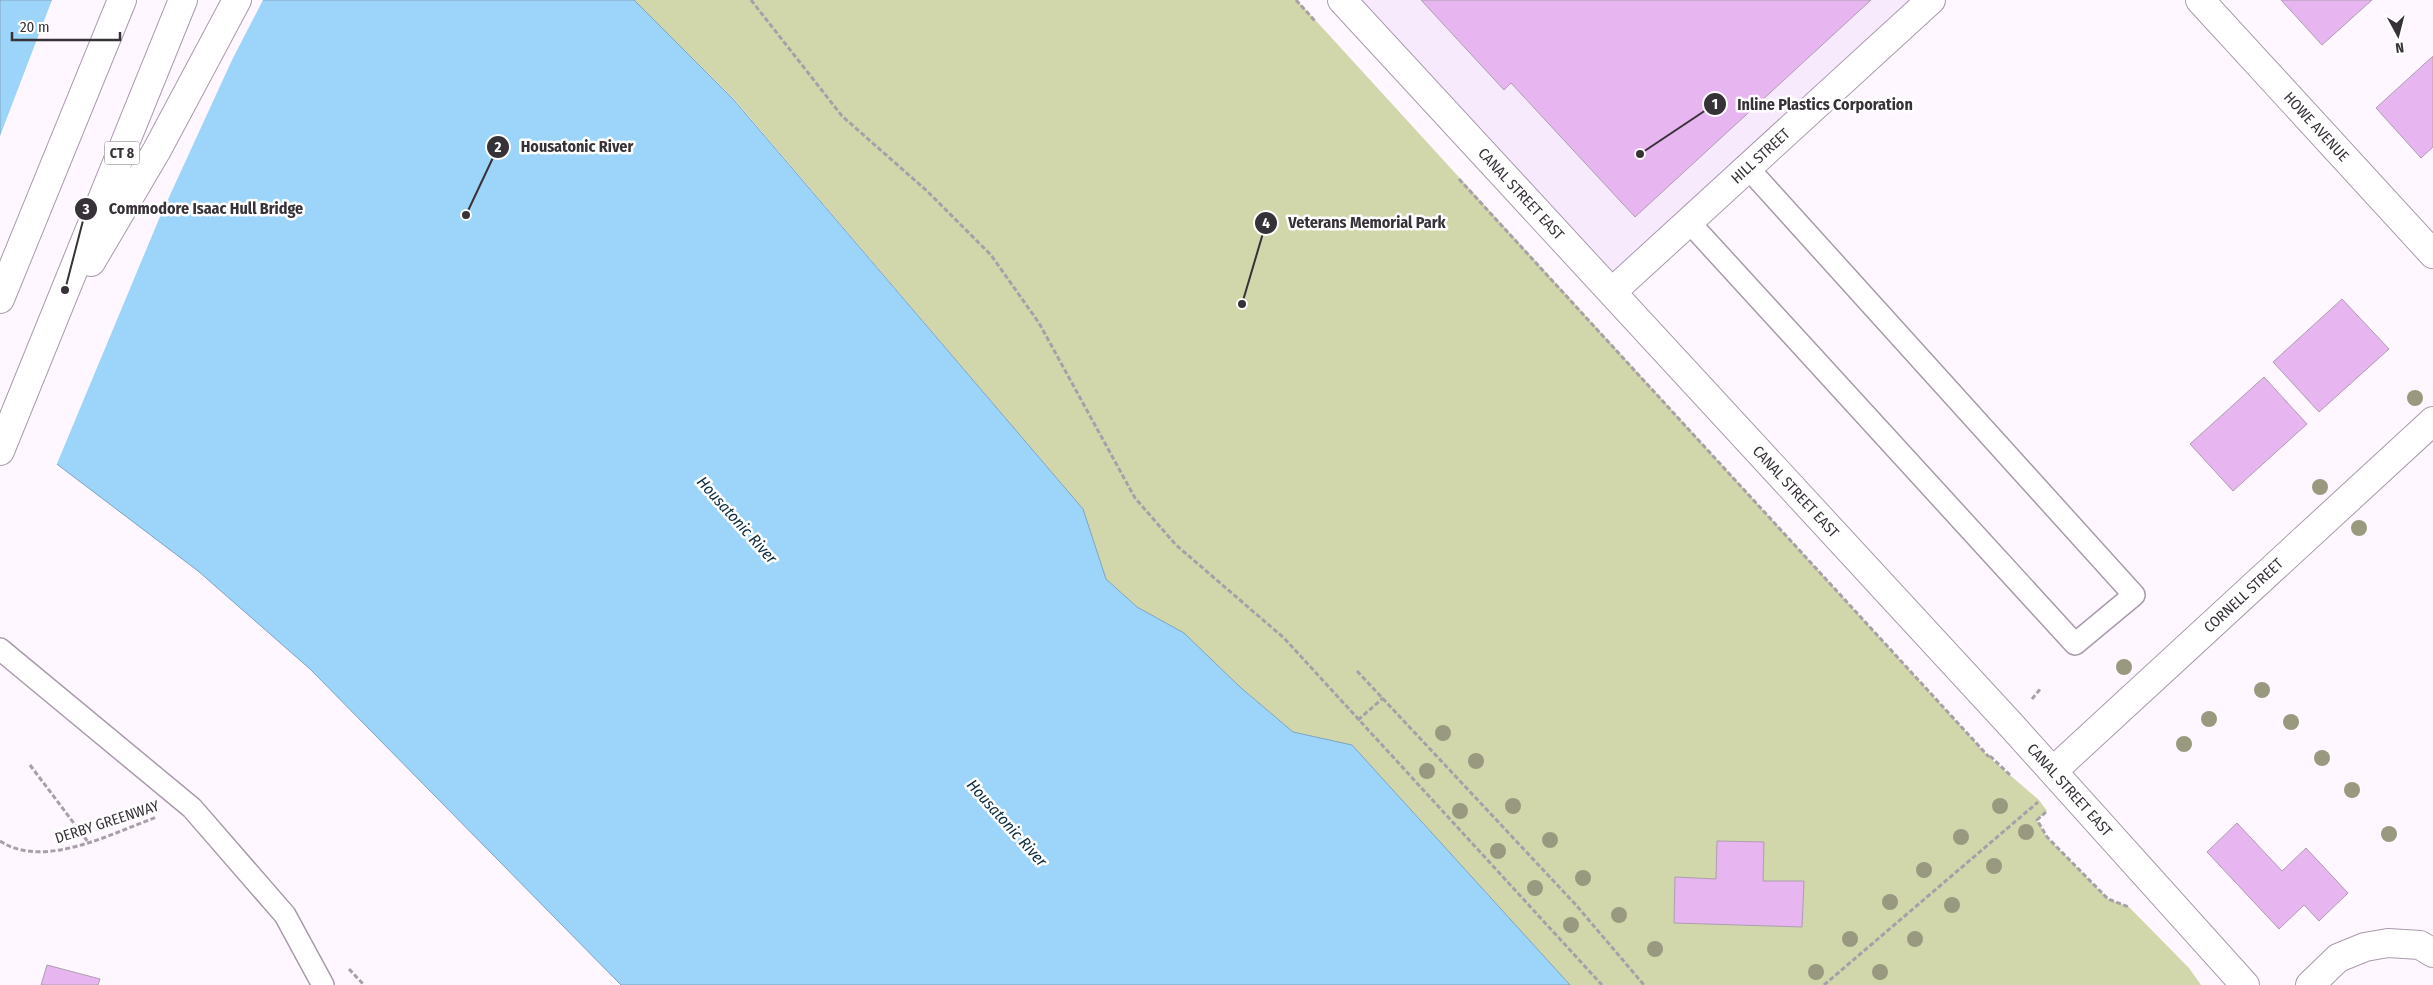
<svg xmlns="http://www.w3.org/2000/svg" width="2433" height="985" font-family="'Fira Sans Condensed',sans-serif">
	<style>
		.industrial { fill: #f8eafd }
		.green { fill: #d1d7ab }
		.water { fill: #9dd4f9; stroke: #7ea3bf }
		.pier { fill: #fef7ff }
		.building { fill: #e7b5f0; stroke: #ae9eb0 }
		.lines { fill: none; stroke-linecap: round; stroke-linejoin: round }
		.service-casing { stroke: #a99aac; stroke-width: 24 }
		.minor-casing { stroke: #a99aac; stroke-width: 30 }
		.secondary-casing { stroke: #a99aac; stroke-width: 30 }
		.motorway-casing { stroke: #a99aac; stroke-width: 30 }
		.path { stroke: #a7a0a8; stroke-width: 3; stroke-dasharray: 5 2.5; stroke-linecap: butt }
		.service { stroke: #fff; stroke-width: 21 }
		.minor { stroke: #fff; stroke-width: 28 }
		.secondary { stroke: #fff; stroke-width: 28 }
		.motorway { stroke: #fff; stroke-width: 28 }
		.tree { fill: #99997f }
		.labels { text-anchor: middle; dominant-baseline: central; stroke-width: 5; stroke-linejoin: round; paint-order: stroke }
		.shield { fill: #fff; stroke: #736f74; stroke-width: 1 }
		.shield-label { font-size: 14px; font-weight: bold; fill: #373138 }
		.street-label { font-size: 15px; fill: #373138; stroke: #fff }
		.water-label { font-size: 16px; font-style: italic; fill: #0d2c3f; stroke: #fff }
		.leader { fill: none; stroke: #373138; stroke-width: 2 }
		.callout-dot { fill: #373138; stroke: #fff; stroke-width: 2 }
		.mark-label { font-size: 15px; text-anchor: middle; font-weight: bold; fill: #fff }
		.callout-label { font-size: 16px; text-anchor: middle; font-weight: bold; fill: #373138; stroke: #fff; stroke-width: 5; stroke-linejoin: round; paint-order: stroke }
	</style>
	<rect width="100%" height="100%" fill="#fef7ff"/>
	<path class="industrial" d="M1342 0H1931L1613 291Z"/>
	<path class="green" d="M634 0H1297L1989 757 2039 800 2047 811 2037 820 2047 837 2108 899 2129 907 2189 968 2201 985H1570L1352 745 1293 732 1240 687 1184 633 1137 607 1106 579 1083 509 734 99Z"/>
	<path class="water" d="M0 0H634L733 99 1083 509 1106 579 1137 607 1184 633 1240 687 1293 732 1352 745 1570 985H621L310 669 198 571 0 421Z"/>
	<path class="pier" d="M52 0H263L232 60 159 219 56 466 0 424V136Z"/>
	<path class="building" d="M1421 0H1871L1635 217 1511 83 1504 90Z
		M2281 0H2372L2322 45Z
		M2433 56V147L2421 158 2376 108Z
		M2342 299 2389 349 2319 412 2273 362Z
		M2264 377 2307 424 2233 491 2190 444Z
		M2237 823 2282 871 2306 848 2348 893 2319 921 2304 905 2279 929 2207 852Z
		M1717 841 1764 842 1763 881H1804L1802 927 1674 923 1675 877 1716 879Z
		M47 965 100 979 98 985H41Z"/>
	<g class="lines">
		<g class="service-casing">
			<path id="service" d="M1689 222 2075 644 2134 595 1748 168
				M0 649 192 808 285 915 323 985"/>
		</g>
		<g class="minor-casing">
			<g id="minor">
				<path id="s1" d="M1342 0 2011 725 2245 985"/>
				<path id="s2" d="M1613 291 1931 0"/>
				<path id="s3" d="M2053 771 2433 421"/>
				<path d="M2310 985 2338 958 2365 947 2388 943 2420 945 2433 953"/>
			</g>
		</g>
		<g class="secondary-casing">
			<g id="secondary">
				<path id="s4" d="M2200 0 2433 254"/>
			</g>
		</g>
		<g class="motorway-casing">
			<path id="motorway" d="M91 262 157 150 237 0
				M0 299 122 0
				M0 451 183 0"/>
		</g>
		<path class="path" d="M751 0 842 116 927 191 991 255 1039 323 1135 498 1176 545 1284 638 1602 985
			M1296 0 1315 21
			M1459 179 1989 757
			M1357 671 1576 905 1644 985
			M2032 699 2041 688
			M1358 720 1383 698
			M1990 756 2010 775
			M30 765 88 842
			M2046 812 2037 820 2047 837 2108 899 2129 907
			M0 841C44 870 112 833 157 817
			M349 969 364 985
			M1824 985 2038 802"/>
		<use href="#service" class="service"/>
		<use href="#minor" class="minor"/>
		<use href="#secondary" class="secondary"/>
		<use href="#motorway" class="motorway"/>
	</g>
	<g class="tree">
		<circle cx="2415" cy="398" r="8"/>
		<circle cx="2320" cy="487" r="8"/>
		<circle cx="2359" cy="528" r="8"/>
		<circle cx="2124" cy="667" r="8"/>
		<circle cx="2262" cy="690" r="8"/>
		<circle cx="2209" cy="719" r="8"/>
		<circle cx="2291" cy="722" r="8"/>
		<circle cx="1443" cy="733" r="8"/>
		<circle cx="2184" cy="744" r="8"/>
		<circle cx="2322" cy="758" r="8"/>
		<circle cx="1476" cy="761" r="8"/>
		<circle cx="1427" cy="771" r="8"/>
		<circle cx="2352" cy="790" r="8"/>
		<circle cx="1513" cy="806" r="8"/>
		<circle cx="2000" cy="806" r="8"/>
		<circle cx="1460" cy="811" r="8"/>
		<circle cx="2026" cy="832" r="8"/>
		<circle cx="2389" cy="834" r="8"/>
		<circle cx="1961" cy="837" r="8"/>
		<circle cx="1550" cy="840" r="8"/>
		<circle cx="1498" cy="851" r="8"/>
		<circle cx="1994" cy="866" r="8"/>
		<circle cx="1924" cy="870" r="8"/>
		<circle cx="1583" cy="878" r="8"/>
		<circle cx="1535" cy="888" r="8"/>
		<circle cx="1890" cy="902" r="8"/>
		<circle cx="1952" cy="905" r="8"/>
		<circle cx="1619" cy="915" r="8"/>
		<circle cx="1571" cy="925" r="8"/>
		<circle cx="1850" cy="939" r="8"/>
		<circle cx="1915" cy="939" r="8"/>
		<circle cx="1655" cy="949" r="8"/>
		<circle cx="1816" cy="972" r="8"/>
		<circle cx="1880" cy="972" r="8"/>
	</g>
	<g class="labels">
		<rect class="shield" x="104.5" y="141.5" width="35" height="23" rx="4"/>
		<g class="shield-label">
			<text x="122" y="153">CT 8</text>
		</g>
		<g class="street-label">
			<text stroke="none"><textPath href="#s4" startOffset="172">HOWE AVENUE</textPath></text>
			<text stroke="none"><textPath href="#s2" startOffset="200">HILL STREET</textPath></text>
			<text stroke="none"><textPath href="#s1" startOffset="264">CANAL STREET EAST</textPath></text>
			<text stroke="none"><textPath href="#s1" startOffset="669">CANAL STREET EAST</textPath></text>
			<text stroke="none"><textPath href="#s3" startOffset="259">CORNELL STREET</textPath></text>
			<text stroke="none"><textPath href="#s1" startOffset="1074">CANAL STREET EAST</textPath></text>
			<text transform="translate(107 822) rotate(-18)">DERBY GREENWAY</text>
		</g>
		<g class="water-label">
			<text transform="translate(737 520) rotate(48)">Housatonic River</text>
			<text transform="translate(1007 823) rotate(48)">Housatonic River</text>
		</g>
	</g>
	<path class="leader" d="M1640 154L1715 104M466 215L498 147M65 290L86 209M1242 304L1266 223"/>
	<g class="callout-dot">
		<circle cx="1640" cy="154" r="5"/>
		<circle cx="466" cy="215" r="5"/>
		<circle cx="65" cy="290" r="5"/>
		<circle cx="1242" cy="304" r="5"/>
		<circle cx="1715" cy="104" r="12"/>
		<circle cx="498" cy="147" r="12"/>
		<circle cx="86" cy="209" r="12"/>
		<circle cx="1266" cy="223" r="12"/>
	</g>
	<g class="mark-label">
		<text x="1715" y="109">1</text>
		<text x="498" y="152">2</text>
		<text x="86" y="214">3</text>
		<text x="1266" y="228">4</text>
	</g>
	<g class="callout-label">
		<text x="1825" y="110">Inline Plastics Corporation</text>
		<text x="577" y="152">Housatonic River</text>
		<text x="206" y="214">Commodore Isaac Hull Bridge</text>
		<text x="1367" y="228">Veterans Memorial Park</text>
	</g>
	<g transform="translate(2398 35) rotate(173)" stroke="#ffffff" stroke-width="4" paint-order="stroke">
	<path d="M0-4L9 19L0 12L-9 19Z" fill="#373138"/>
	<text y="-8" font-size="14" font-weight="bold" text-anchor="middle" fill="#373138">N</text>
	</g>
	<path d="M12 32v8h108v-8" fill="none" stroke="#373138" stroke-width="2.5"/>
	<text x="20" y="32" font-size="15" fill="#373138" stroke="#ffffff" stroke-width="4" paint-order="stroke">20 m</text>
</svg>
